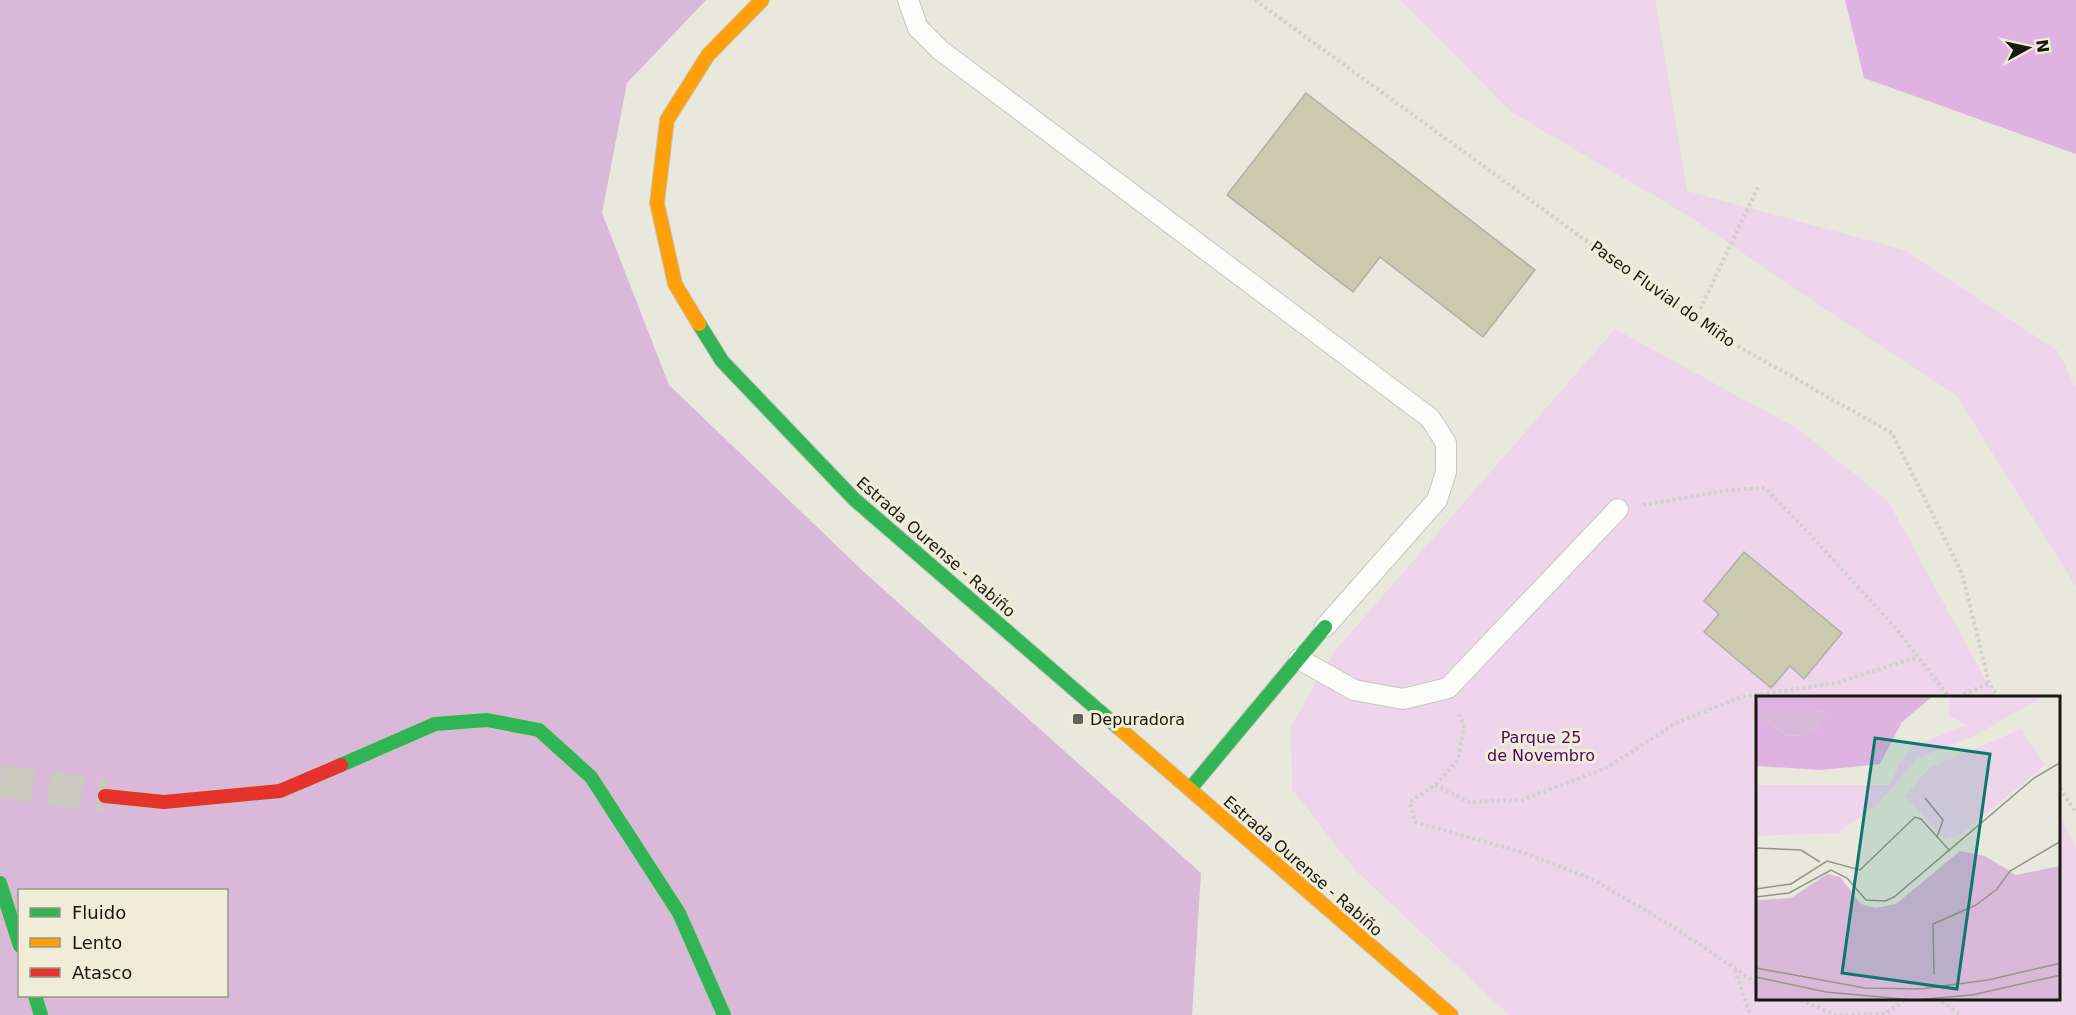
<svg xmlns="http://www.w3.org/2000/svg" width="2076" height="1015" font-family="'DejaVu Sans',sans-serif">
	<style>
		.green { fill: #eed5ec }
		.forest { fill: #dab8d9; fill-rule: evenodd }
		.water { fill: #dfb3e1 }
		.building { fill: #ccc9b1; stroke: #b0afa6; stroke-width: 1.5 }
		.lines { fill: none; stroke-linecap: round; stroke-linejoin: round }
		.secondary-tunnel { stroke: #cac9be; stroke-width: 33; stroke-dasharray: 33 16; stroke-linecap: butt }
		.lane-casing { stroke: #c7c6bd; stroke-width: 22 }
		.fast-casing { stroke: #c7c6bd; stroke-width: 16 }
		.slow-casing { stroke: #c7c6bd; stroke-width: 16 }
		.jam-casing { stroke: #c7c6bd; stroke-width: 16 }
		.path { stroke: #d2d1ce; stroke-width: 4; stroke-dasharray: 3 3; stroke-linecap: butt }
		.lane { stroke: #fcfcfa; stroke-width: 20 }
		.fast { stroke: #30b455; stroke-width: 14 }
		.slow { stroke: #ff9f0a; stroke-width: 14 }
		.jam { stroke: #e5322d; stroke-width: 14 }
		.poi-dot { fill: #626158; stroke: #efecd7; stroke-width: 2 }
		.labels { text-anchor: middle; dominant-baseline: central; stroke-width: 6; stroke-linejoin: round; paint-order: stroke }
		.street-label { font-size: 16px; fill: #191810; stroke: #efecd7 }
		.poi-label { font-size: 16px; fill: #191810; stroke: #efecd7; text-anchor: start }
		.park-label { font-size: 16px; fill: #54035e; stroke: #efecd7 }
		.inset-river { fill: none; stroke: #dfb3e1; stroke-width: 3 }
		.inset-road { fill: none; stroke: #96958b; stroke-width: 1.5 }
		.view { fill: #0f766e; fill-opacity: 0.15; stroke: #0f766e; stroke-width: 3 }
		.inset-edge { fill: none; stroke: #191810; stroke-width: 3 }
	</style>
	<rect width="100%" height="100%" fill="#e9e8dd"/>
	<path class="green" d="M1400 0H1655L1687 191 1904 250 2058 351 2076 388V587L1956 395 1814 302 1692 218 1511 112Z
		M1615 329 1798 429 1888 501 1995 697H1758V998H2060V817L2076 848V1015H1509L1354 869 1292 789 1291 726 1334 652Z"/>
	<path class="forest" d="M0 0H706L627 83 602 213 669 385 865 573 1201 873 1192 1015H0ZM20 890H226V996H20Z"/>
	<path class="water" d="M1845 0H2076V154L1864 78Z"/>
	<path class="building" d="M1306 93 1535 270 1483 337 1380 257 1353 292 1227 195Z
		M1744 552 1842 633 1804 679 1790 666 1771 688 1704 632 1719 614 1704 601Z"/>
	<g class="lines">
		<path class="secondary-tunnel" d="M0 781 105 796"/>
		<g class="lane-casing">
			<path id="lane" d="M908 0 918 28 940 50 1430 418 1446 443V472L1437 500 1325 627
				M1299 659 1354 690 1403 699 1448 688 1618 509"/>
		</g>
		<g class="fast-casing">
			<path id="fast" d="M699 324 722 361 854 499 1120 729
				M341 765 435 724 487 720 539 730 591 777 679 913 724 1015
				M1190 789 1325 627
				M0 883 20 946
				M35 996 41 1015"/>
		</g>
		<g class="slow-casing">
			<path id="slow" d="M699 324 675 284 657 203 667 120 708 55 762 0
				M1120 729 1451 1015"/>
		</g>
		<g class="jam-casing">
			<path id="jam" d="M105 796 164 802 280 791 341 765"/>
		</g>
		<path class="path" d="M1255 0 1709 330 1892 433 1962 573 1989 683 1998 697
			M1695 320 1758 187
			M1643 505 1730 490 1765 488 1808 532 1898 631 1949 697
			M1958 697 1989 683
			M1459 714 1464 726 1458 760 1435 785 1410 802 1415 822 1525 853 1592 879 1675 928 1758 984
			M1435 785 1469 802 1522 800 1606 768 1678 722 1741 697 1836 683 1918 657
			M2060 788 2076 813
			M1735 970 1750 1015
			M1795 998 1836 1015 1885 1014 1908 998
			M1937 998 1961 1015"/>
		<use href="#lane" class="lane"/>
		<use href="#fast" class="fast"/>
		<use href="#slow" class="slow"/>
		<use href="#jam" class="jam"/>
	</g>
	<rect class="poi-dot" x="1072" y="713" width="12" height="12" rx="3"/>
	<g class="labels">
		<g class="street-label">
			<text transform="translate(1663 294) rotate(35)">Paseo Fluvial do Miño</text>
			<text transform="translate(936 547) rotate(41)">Estrada Ourense - Rabiño</text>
			<text transform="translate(1303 866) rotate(41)">Estrada Ourense - Rabiño</text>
		</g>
		<g class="poi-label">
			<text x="1090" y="719">Depuradora</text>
		</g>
		<g class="park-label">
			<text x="1541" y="737">Parque 25<tspan x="1541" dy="18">de Novembro</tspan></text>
		</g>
	</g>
	<g transform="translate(1756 696)">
		<rect width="304" height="304" fill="#e9e8dd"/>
		<path d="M193 0H288L222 38 162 62 122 108 82 137 0 140V89H134L144 66 158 50 211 29 193 20ZM265 33 289 69 206 138 188 143 149 100 173 72Z" fill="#eed5ec"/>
		<path d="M8 11 70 16 60 33 41 40 29 39 0 17V13ZM204 155 229 160 260 179 304 170V304H0V204L35 202 71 178 84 181 105 208 120 212 140 208Z" fill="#dab8d9"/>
		<path d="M0 0 35 1 177 0 146 26 124 68 65 74 0 70V17L29 39 41 40 60 33 70 16 0 13Z" fill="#dfb3e1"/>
		<path class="inset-river" d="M0 22 44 0"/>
		<path class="inset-road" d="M169 102 187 124 181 141M0 152 45 154 64 166M0 193 35 188 71 165 104 174 159 121 165 123 194 155M0 201 33 197 75 174 91 182 110 204 129 205 138 201 278 82 305 66M0 272 109 292 164 293 232 284 305 267M178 278 177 228 220 209 241 193 254 175 305 145M0 281 70 296 158 304 216 299 305 279"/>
		<path class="view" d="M119 42 234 58 201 293 86 277Z"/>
		<rect width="304" height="304" class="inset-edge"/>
	</g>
	<rect x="18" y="889" width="210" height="108" fill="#efecd7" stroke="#999787" stroke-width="1.5"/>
	<rect x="30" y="908" width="30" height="9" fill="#30b455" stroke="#999787" stroke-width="1.5"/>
	<text x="72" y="919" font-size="18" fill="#191810">Fluido</text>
	<rect x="30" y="938" width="30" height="9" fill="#ff9f0a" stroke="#999787" stroke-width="1.5"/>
	<text x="72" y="949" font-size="18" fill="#191810">Lento</text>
	<rect x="30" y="968" width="30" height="9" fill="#e5322d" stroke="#999787" stroke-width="1.5"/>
	<text x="72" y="979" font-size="18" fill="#191810">Atasco</text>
	<g transform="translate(2028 48) rotate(82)" stroke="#efecd7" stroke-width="4.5" paint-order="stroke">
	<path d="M0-4.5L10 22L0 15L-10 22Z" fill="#191810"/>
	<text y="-9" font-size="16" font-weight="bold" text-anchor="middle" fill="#191810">N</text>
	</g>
</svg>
